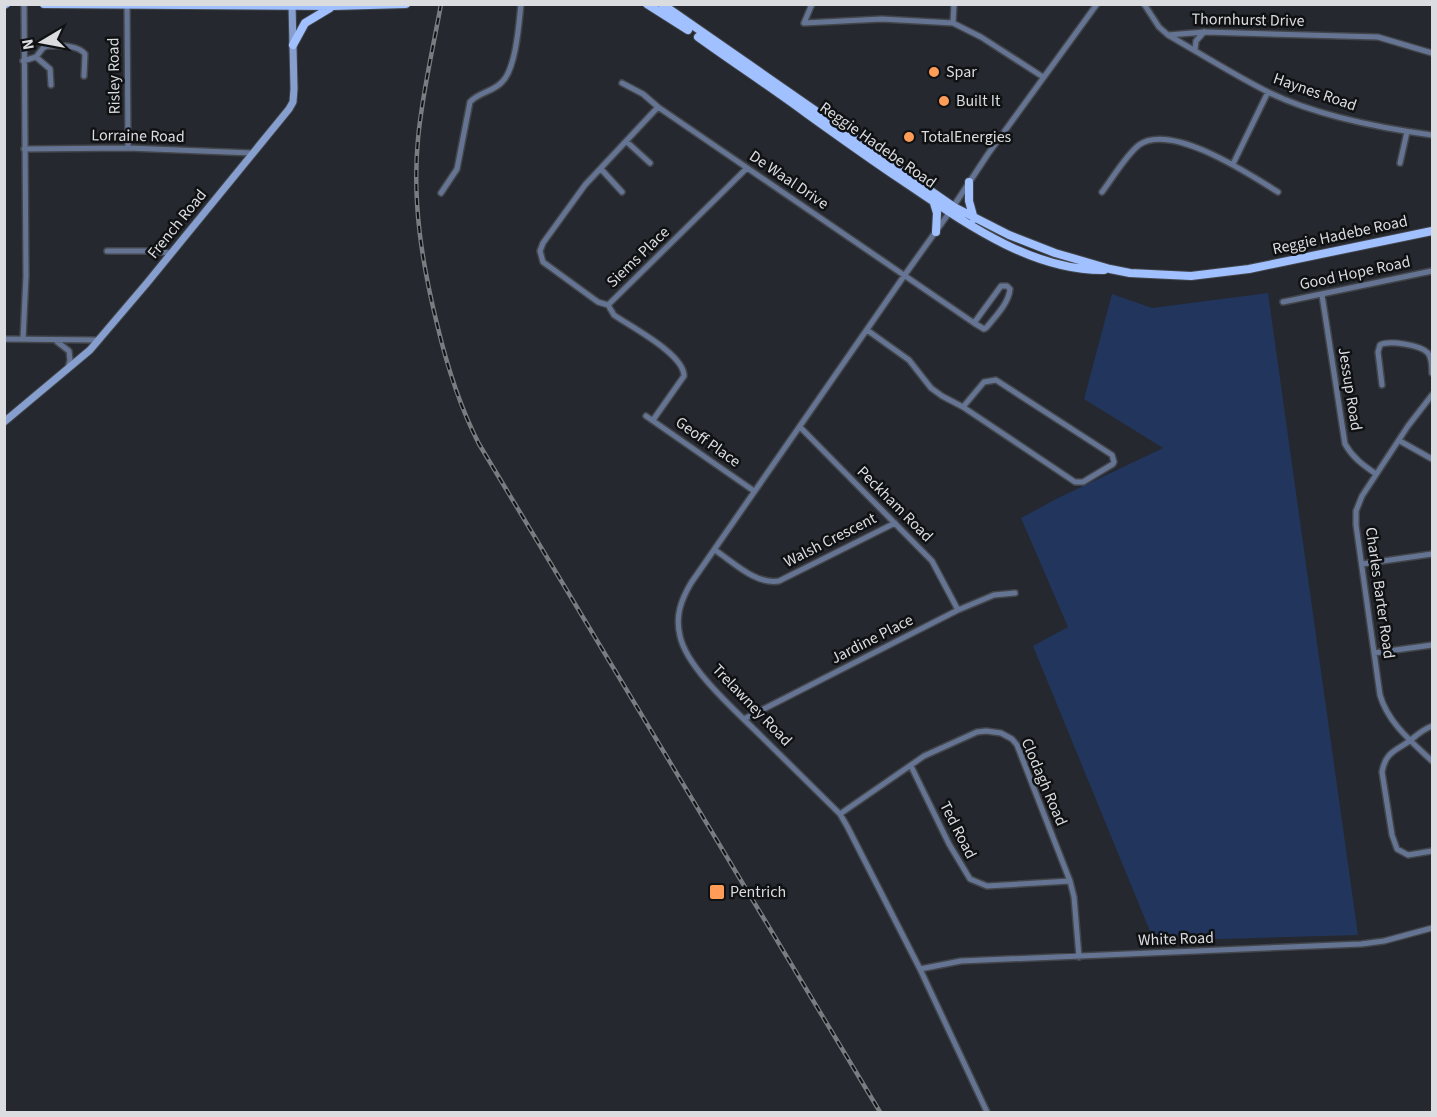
<svg xmlns="http://www.w3.org/2000/svg" width="1437" height="1117" font-family="'Source Sans 3',sans-serif">
	<style>
		.green { fill: #22355c }
		.lines { fill: none; stroke-linecap: round; stroke-linejoin: round }
		.street-casing { stroke: #42454a; stroke-width: 8 }
		.secondary-casing { stroke: #42454a; stroke-width: 9 }
		.primary-casing { stroke: #42454a; stroke-width: 10 }
		.street { stroke: #647492; stroke-width: 5 }
		.secondary { stroke: #869fcf; stroke-width: 7 }
		.primary { stroke: #a0c0ff; stroke-width: 8 }
		.rail-casing { stroke: #797c81; stroke-width: 4.5 }
		.rail { stroke: #0f1113; stroke-width: 2; stroke-dasharray: 7; stroke-linecap: butt }
		.poi-dot { fill: #fe9c58; stroke: #0f1113; stroke-width: 2 }
		.labels { text-anchor: middle; dominant-baseline: central; stroke-width: 5; stroke-linejoin: round; paint-order: stroke }
		.street-label { font-size: 16px; fill: #dadce0; stroke: #0f1113 }
		.poi-label { font-size: 16px; fill: #dadce0; stroke: #0f1113; text-anchor: start }
	</style>
	<rect width="100%" height="100%" fill="#25282e"/>
	<path class="green" d="M1268 293 1358 935 1154 941 1033 646 1068 627 1021 518 1058 498 1163 448 1084 399 1112 294 1152 308Z"/>
	<g class="lines">
		<g class="street-casing">
			<path id="street" d="M127 4 128 148
				M812 4 804 23 882 19 953 23 981 37 1043 77
				M1144 4 1159 27 1168 35C1201 54 1234 75 1268 92 1315 115 1381 128 1432 135
				M953 23 954 4
				M1168 35 1205 32 1378 37 1432 53
				M1195 50 1196 41 1204 32
				M36 57 50 69 51 85
				M23 61 36 57 43 48 47 46C59 46 77 44 85 54L84 76
				M622 83 643 94 658 107 974 323 984 329 986 328C995 317 1009 303 1010 289L1007 286H1001L974 323
				M627 142 650 163
				M24 149 128 148 252 153
				M1400 163 1407 132
				M1233 164 1268 92
				M601 169 622 192
				M1102 192C1112 179 1126 155 1139 145 1171 122 1249 174 1278 192
				M441 193 457 169 470 102C479 92 493 92 502 82 516 69 519 23 521 4
				M107 251H150L171 253
				M1322 295 1345 444C1353 458 1363 465 1376 474
				M1283 302 1432 271
				M608 305 598 302 543 262 540 251 543 243 585 185 658 107
				M608 305 747 168
				M608 305 614 315C631 327 684 354 684 376L653 420
				M867 330 909 360 931 388 942 396 963 407 1075 482H1083L1113 464 1114 462 1112 455 996 380 984 382 963 407
				M4 339 98 340
				M23 339 26 276 24 4
				M55 340 69 351 70 360 68 368
				M1382 385 1378 352 1380 345C1389 340 1421 345 1428 353 1432 358 1432 367 1432 373
				M1432 395 1408 426 1362 496 1356 511V525L1380 695C1388 723 1412 742 1432 761
				M646 416 754 491
				M800 427 932 561 958 610
				M1400 441 1432 459
				M715 550C733 562 756 585 779 581L895 523
				M1362 564 1432 554
				M1374 653 1432 645
				M744 719 958 610 994 595 1015 593
				M1432 726C1424 729 1419 733 1412 739 1397 751 1386 750 1382 772L1392 835 1397 849 1408 855 1432 851
				M911 766 949 844 970 879 987 886 1070 881
				M840 814 924 756 977 732 986 731 1001 733 1012 739 1017 745 1070 881 1074 897 1079 957
				M920 969 961 961 1361 944 1384 941 1432 928
				M987 1112 920 969 847 826 840 814C814 788 787 762 761 736 737 712 687 669 680 636 675 616 681 600 691 583L904 276 949 213 988 154 1097 4"/>
		</g>
		<g class="secondary-casing">
			<path id="secondary" d="M4 422 90 350 147 283 289 109 293 102 294 89 292 4"/>
		</g>
		<g class="primary-casing">
			<path id="primary" d="M44 4 333 6 406 4
				M647 4 688 30
				M662 4 954 207 1009 235 1055 253 1110 269 1130 273 1191 276 1249 269 1432 231
				M4 5 6 4
				M698 37C734 63 771 87 806 113 838 136 870 159 903 181 961 220 1030 271 1104 270
				M293 45 305 23 330 8
				M969 182V201L974 219
				M934 203 937 213 936 232"/>
		</g>
		<use href="#street" class="street"/>
		<use href="#secondary" class="secondary"/>
		<use href="#primary" class="primary"/>
		<g class="rail-casing">
			<path id="rail" d="M441 4C433 49 422 94 418 139 412 202 422 263 437 324 447 366 459 405 479 444L880 1112"/>
		</g>
		<use href="#rail" class="rail"/>
	</g>
	<g class="poi-dot">
		<circle cx="934" cy="72" r="6"/>
		<circle cx="944" cy="101" r="6"/>
		<circle cx="909" cy="137" r="6"/>
		<rect x="709" y="884" width="16" height="16" rx="3"/>
	</g>
	<g class="labels">
		<g class="street-label">
			<text transform="translate(1248 20) rotate(1)">Thornhurst Drive</text>
			<text transform="translate(114 76) rotate(-91)">Risley Road</text>
			<text transform="translate(1315 92) rotate(19)">Haynes Road</text>
			<text transform="translate(138 136) rotate(1)">Lorraine Road</text>
			<text transform="translate(878 145) rotate(35)">Reggie Hadebe Road</text>
			<text transform="translate(789 180) rotate(34)">De Waal Drive</text>
			<text transform="translate(177 224) rotate(-51)">French Road</text>
			<text transform="translate(1340 235) rotate(-12)">Reggie Hadebe Road</text>
			<text transform="translate(638 257) rotate(-44)">Siems Place</text>
			<text transform="translate(1355 273) rotate(-12)">Good Hope Road</text>
			<text transform="translate(1350 389) rotate(81)">Jessup Road</text>
			<text transform="translate(708 442) rotate(35)">Geoff Place</text>
			<text transform="translate(895 504) rotate(45)">Peckham Road</text>
			<text transform="translate(830 540) rotate(-27)">Walsh Crescent</text>
			<text transform="translate(1380 593) rotate(82)">Charles Barter Road</text>
			<text transform="translate(872 639) rotate(-27)">Jardine Place</text>
			<text transform="translate(752 705) rotate(46)">Trelawney Road</text>
			<text transform="translate(1044 782) rotate(67)">Clodagh Road</text>
			<text transform="translate(958 830) rotate(63)">Ted Road</text>
			<text transform="translate(1176 939) rotate(-2)">White Road</text>
		</g>
		<g class="poi-label">
			<text x="946" y="72">Spar</text>
			<text x="956" y="101">Built It</text>
			<text x="921" y="137">TotalEnergies</text>
			<text x="730" y="892">Pentrich</text>
		</g>
	</g>
	<rect width="1437" height="1117" fill="none" stroke="#dadce0" stroke-width="12"/>
	<g transform="translate(42 42) rotate(260)" stroke="#0f1113" stroke-width="4.5" paint-order="stroke">
	<path d="M0-4.5L10 22L0 15L-10 22Z" fill="#dadce0"/>
	<text y="-9" font-size="16" font-weight="bold" text-anchor="middle" fill="#dadce0">N</text>
	</g>
</svg>
